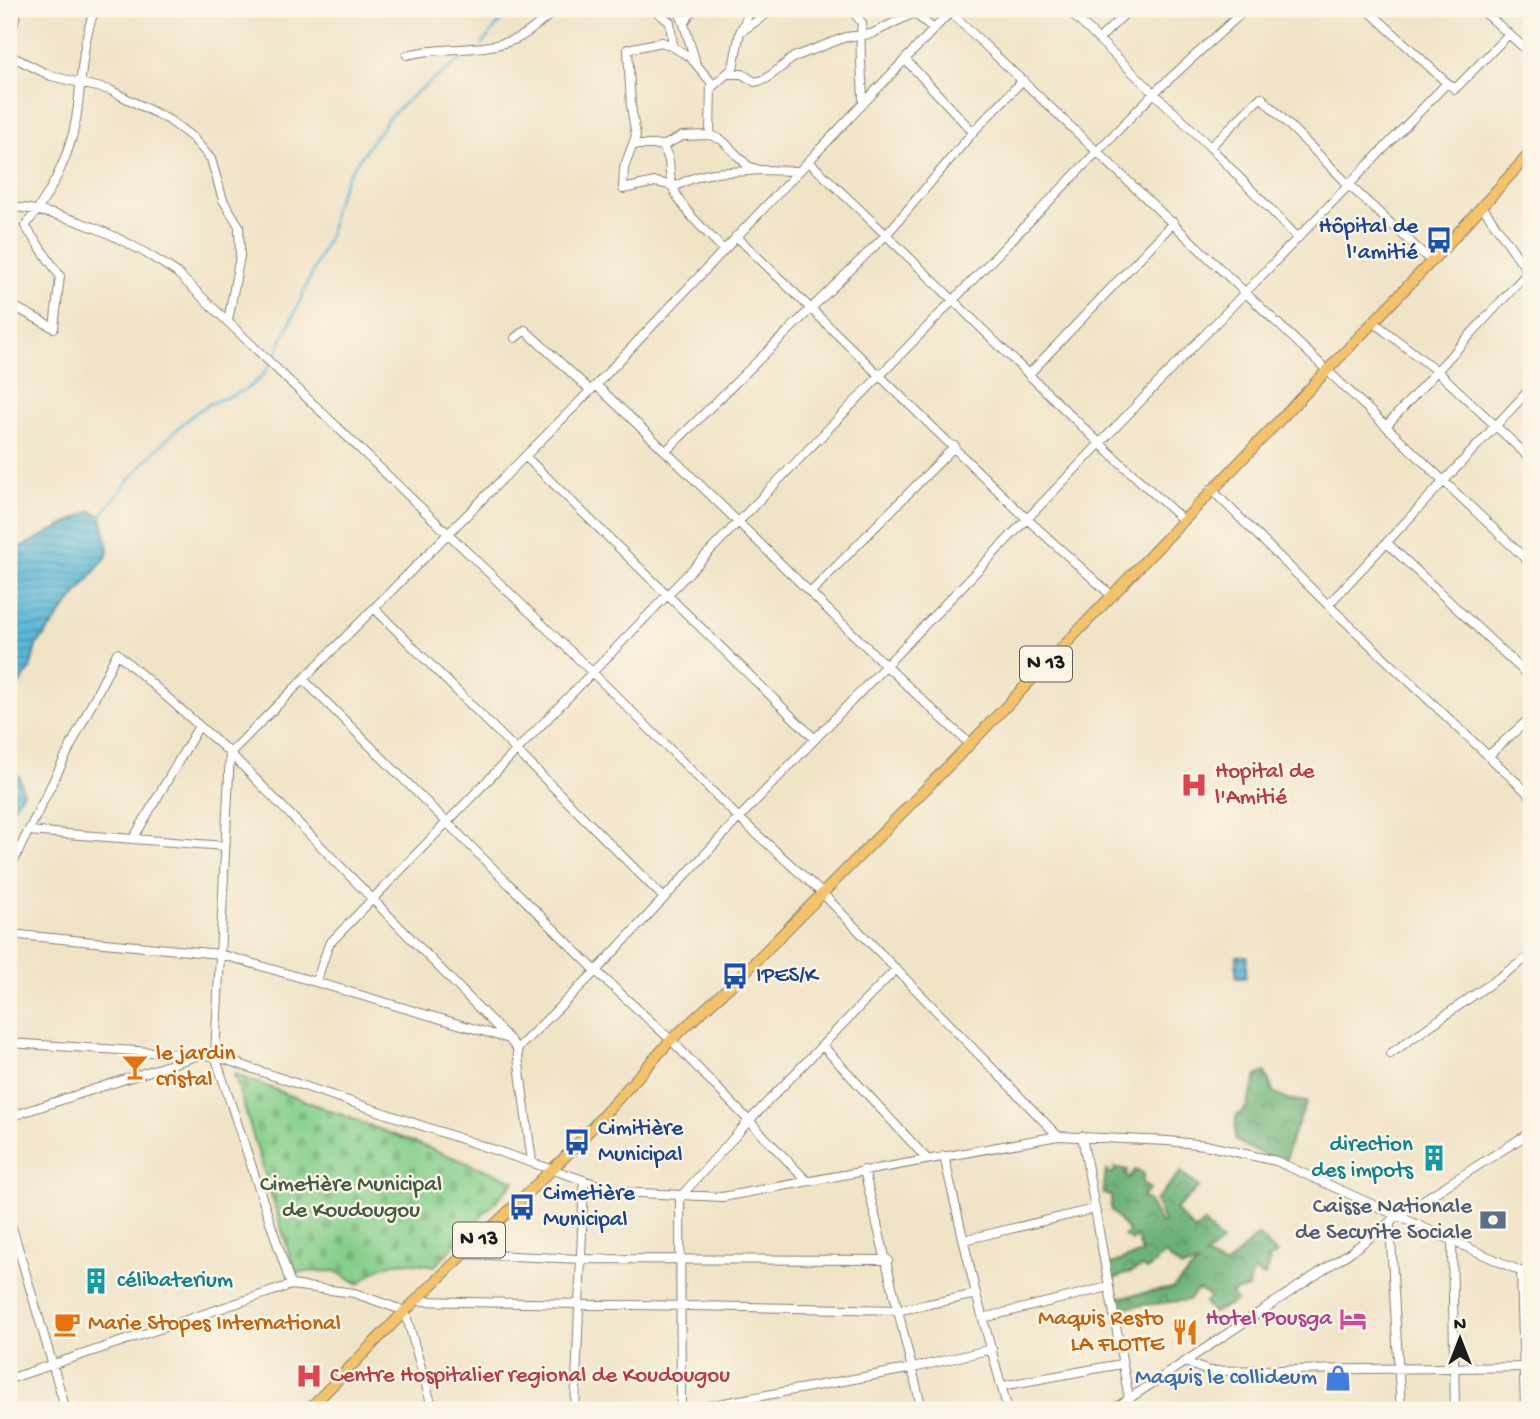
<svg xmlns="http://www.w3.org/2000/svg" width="1540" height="1419" font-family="'Gochi Hand',sans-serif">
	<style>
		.forest { fill: url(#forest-crowns); stroke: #44674a; stroke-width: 2 }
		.cemetery { fill: url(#cemetery-stones); stroke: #507654; stroke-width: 2 }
		.water { fill: url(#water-rules); stroke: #3a6a7a; stroke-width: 2 }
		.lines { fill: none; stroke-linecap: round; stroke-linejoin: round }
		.stream { stroke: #58b7d7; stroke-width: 2.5 }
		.minor-casing { stroke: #868072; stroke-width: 10 }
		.major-casing { stroke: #868072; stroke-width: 12 }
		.minor { stroke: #fff; stroke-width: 8 }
		.major { stroke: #f3c26a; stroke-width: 10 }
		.labels { text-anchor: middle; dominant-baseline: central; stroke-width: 5; stroke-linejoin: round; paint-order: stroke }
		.shield { fill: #fcf5e5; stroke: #5f5d58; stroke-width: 2 }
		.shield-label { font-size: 21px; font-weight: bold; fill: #1c1c1c }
		.transit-label { font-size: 23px; fill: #164399; stroke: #fcf5e5; text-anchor: start }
		.health-label { font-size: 23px; fill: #be3a42; stroke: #fcf5e5; text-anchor: start }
		.food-label { font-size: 23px; fill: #c56008; stroke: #fcf5e5; text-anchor: start }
		.culture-label { font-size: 23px; fill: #0d838f; stroke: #fcf5e5; text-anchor: end }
		.park-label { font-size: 23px; fill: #415b43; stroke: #fcf5e5 }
		.service-label { font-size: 23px; fill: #4e5e75; stroke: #fcf5e5; text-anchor: end }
		.hotel-label { font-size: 23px; fill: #b23c85; stroke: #fcf5e5; text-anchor: end }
		.shop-label { font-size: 23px; fill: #366cbe; stroke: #fcf5e5; text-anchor: end }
	</style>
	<defs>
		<pattern id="forest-crowns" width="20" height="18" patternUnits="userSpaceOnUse" patternTransform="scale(1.75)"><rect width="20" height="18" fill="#6cb278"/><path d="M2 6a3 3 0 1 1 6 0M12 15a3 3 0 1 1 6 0" fill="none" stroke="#589062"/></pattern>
		<pattern id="cemetery-stones" width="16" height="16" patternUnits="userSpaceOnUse" patternTransform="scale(1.75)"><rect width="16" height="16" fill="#85cf8c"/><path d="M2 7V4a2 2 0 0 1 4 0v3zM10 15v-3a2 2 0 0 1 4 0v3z" fill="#72b178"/></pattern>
		<pattern id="water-rules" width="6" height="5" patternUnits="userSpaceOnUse" patternTransform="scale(1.75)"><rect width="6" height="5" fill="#58b7d7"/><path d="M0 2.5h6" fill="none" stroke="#4894ae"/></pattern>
	</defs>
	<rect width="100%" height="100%" fill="#fcf5e5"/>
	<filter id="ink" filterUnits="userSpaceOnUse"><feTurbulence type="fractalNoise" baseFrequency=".0143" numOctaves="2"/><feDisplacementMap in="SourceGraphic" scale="14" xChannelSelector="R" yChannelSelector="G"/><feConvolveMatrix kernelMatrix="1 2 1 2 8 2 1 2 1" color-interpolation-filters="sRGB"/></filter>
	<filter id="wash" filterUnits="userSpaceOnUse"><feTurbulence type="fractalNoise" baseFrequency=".00686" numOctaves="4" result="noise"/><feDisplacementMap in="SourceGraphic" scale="28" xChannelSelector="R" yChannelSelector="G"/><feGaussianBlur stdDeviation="1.57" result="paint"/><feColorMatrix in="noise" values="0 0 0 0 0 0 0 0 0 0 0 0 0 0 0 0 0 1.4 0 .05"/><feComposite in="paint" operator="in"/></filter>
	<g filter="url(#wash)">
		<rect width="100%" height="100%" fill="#f0e4c7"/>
		<path class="forest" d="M1265 1072 1273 1091 1285 1099 1307 1102C1301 1120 1287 1142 1287 1159L1273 1161C1261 1150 1246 1150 1235 1139L1236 1117 1246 1108 1257 1076Z
			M1114 1167 1128 1170 1126 1176 1129 1179 1135 1170 1143 1173V1184L1150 1189 1142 1198 1148 1200 1161 1224 1164 1222 1155 1201 1181 1172 1199 1187 1175 1210 1195 1231 1203 1222 1222 1242 1205 1256 1225 1266 1258 1235 1277 1254 1267 1260 1270 1262 1264 1277 1253 1271 1249 1288 1231 1293 1237 1301 1213 1313 1204 1303 1211 1296 1198 1290 1189 1300 1120 1308 1114 1303 1116 1298 1173 1288 1197 1264 1181 1268 1165 1254 1147 1270 1143 1267 1111 1280 1108 1265 1142 1253 1137 1236 1132 1241 1124 1236 1129 1232 1111 1210V1196L1103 1194 1106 1170 1111 1174 1115 1171Z"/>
		<path class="cemetery" d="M234 1074 515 1181 435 1266C400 1259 386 1260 359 1284L335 1271 295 1272Z"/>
		<path class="water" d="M91 511 101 516 108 548 107 556 36 646 30 670 9 698V553Z
			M9 763 20 779 23 792 9 813Z
			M1237 956H1247L1246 977H1236Z"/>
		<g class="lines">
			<path class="stream" d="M482 44 511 9
				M273 361 330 233 334 207 347 176 389 117 417 92 474 50
				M100 517C128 480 158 444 194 414 222 391 245 402 269 367"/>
		</g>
	</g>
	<g filter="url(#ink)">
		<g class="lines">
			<g class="minor-casing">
				<path id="minor" d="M653 9 670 22 673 47 690 57 711 82 710 135
					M678 9 684 24
					M693 9 684 24 695 60
					M851 9 862 23C858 51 863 76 863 104
					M1067 9 1210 147 1298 238
					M1367 9 1447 83
					M1481 9 1531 54
					M950 12 1531 564
					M742 31 774 9
					M1099 39 1130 9
					M9 45 17 9
					M673 47 662 42 628 49 631 106 636 136 624 168 623 189 655 182 676 186C709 168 724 174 759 170
					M9 55 51 76 110 90 169 120 193 138 211 159 223 200 239 226 240 256 228 321
					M407 55C442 46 481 53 516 39 533 32 543 17 560 9
					M905 59 973 132
					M727 74H742L755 82 766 79 794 57 846 37 871 34 914 13 934 29
					M711 88 733 68 740 32 751 9
					M634 145H665L682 136 710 135 722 140 748 166 759 170 798 171
					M661 145C675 163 666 170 673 187 682 211 706 231 723 249
					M1210 147 1261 97 1349 185 1431 261
					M808 161C935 278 1053 404 1182 519
					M9 206C73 213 123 237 176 272L593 673 739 818 822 893 1058 1136
					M1482 206 1531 276
					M736 236 1027 519 1111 595
					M9 309 17 308 54 328 60 276 25 226C49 197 69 158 76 120 82 83 81 44 95 9
					M1372 321 1437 371 1531 459
					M515 338 525 330 590 390
					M1030 373 1174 222
					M596 385C722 503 842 628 970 744
					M1387 425 1531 269
					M666 451 887 234 973 132 1023 80
					M525 456 815 739
					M1211 489 1328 605 1531 796
					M1387 543 1531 678
					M812 591 955 446
					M1328 605 1531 388
					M375 609 663 897
					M304 680 596 971 671 1040 807 1181
					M1488 756 1531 717
					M28 831 225 846
					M133 839 199 726
					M9 870 117 653 230 753 509 1039 517 1049 532 1162
					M9 934 220 954 506 1038
					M316 982 329 944 1154 93 1246 9
					M9 1043 215 1056 619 1192 722 1197 1058 1136 1168 1141 1205 1145 1276 1161 1531 1276
					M823 1046 927 1159
					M517 1049 596 971 739 818 1447 83 1455 89 1508 35
					M1390 1054 1531 955
					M9 1117 196 1056
					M1082 1136 1131 1410
					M944 1156 976 1294 1008 1410
					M864 1170 922 1410
					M9 1217 66 1410
					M1387 1226 1390 1224 1401 1410
					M964 1240 1094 1209
					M1452 1243 1455 1410
					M464 1254 581 1259 888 1260
					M1521 1271 1525 1410
					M291 1285 215 1056 230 753 596 385 953 9
					M415 1301 901 1310 976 1294
					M983 1318 1108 1287
					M1185 1362 1208 1371 1531 1367
					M9 1379 291 1285 354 1293 405 1311 433 1410
					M1002 1386 1121 1364
					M575 1410 584 1180
					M681 1410 680 1197 748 1122 896 969
					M686 1410 913 1368 992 1349
					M1112 1410 1352 1251 1398 1216 1531 1132"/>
			</g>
			<g class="major-casing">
				<path id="major" d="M308 1410 405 1311 571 1151 671 1040 738 979 970 744 1446 246 1531 152"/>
			</g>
			<use href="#minor" class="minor"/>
			<use href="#major" class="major"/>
		</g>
	</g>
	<defs>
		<g id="bus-bare" transform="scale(2.1)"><path d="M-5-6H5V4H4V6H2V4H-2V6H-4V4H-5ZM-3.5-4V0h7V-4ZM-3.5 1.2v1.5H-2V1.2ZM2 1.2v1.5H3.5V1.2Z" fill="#1a4fb4" stroke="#fcf5e5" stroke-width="2.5" paint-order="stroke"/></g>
		<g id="hospital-bare" transform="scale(2.1)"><path d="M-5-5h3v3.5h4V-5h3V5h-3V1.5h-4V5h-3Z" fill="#e0444e" stroke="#fcf5e5" stroke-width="2.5" paint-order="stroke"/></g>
		<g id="bar-bare" transform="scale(2.1)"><path d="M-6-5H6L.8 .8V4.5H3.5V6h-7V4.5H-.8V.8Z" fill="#e8710a" stroke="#fcf5e5" stroke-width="2.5" paint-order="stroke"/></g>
		<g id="building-bare" transform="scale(2.1)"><path d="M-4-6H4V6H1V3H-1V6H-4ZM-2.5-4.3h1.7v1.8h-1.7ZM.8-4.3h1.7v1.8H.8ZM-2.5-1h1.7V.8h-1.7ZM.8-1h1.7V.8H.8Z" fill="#0f9aa8" stroke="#fcf5e5" stroke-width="2.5" paint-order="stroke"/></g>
		<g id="bank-bare" transform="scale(2.1)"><path d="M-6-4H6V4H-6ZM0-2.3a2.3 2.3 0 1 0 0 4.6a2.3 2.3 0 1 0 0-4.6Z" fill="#5c6f8a" stroke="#fcf5e5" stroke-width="2.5" paint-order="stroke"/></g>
		<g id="hotel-bare" transform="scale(2.1)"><path d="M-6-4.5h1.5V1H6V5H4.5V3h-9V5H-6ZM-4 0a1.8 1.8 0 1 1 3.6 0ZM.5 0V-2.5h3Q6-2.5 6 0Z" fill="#d1479c" stroke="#fcf5e5" stroke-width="2.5" paint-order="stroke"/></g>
		<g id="cafe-bare" transform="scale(2.1)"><path d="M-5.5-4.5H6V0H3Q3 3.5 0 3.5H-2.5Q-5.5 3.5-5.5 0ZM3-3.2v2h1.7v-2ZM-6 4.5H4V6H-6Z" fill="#e8710a" stroke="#fcf5e5" stroke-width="2.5" paint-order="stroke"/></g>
		<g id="restaurant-bare" transform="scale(2.1)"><path d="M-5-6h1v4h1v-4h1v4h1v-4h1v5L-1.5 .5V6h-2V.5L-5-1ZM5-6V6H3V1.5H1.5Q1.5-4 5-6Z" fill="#e8710a" stroke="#fcf5e5" stroke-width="2.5" paint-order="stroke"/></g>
		<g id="shop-bare" transform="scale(2.1)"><path d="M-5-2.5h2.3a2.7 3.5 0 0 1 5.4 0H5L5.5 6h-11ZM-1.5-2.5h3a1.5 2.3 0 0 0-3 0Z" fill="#3f7fe0" stroke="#fcf5e5" stroke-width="2.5" paint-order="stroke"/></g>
	</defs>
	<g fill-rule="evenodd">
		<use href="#bus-bare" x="1439" y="240"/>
		<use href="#hospital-bare" x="1194" y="785"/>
		<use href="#bus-bare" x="735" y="976"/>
		<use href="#bar-bare" x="135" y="1067"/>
		<use href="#bus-bare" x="577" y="1142"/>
		<use href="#building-bare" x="1434" y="1158"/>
		<use href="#bus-bare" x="522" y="1207"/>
		<use href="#bank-bare" x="1493" y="1220"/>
		<use href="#building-bare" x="96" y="1281"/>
		<use href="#hotel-bare" x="1353" y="1319"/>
		<use href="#cafe-bare" x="67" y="1324"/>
		<use href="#restaurant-bare" x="1185" y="1332"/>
		<use href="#hospital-bare" x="309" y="1376"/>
		<use href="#shop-bare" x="1338" y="1378"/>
	</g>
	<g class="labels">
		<g class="shield">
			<rect x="1020" y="646.5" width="52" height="35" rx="5"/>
			<rect x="453" y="1222.5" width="52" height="35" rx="5"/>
		</g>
		<g class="shield-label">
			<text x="1046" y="664">N 13</text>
			<text x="479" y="1240">N 13</text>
		</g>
		<g class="transit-label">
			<text x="1418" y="227" text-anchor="end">Hôpital de<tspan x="1418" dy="26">l'amitié</tspan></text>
			<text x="756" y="976">IPES/K</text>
			<text x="598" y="1129">Cimitière<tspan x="598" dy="26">Municipal</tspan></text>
			<text x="543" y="1194">Cimetière<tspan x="543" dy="26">Municipal</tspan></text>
		</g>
		<g class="health-label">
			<text x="1215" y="772">Hopital de<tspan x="1215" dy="26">l'Amitié</tspan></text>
			<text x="330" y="1376">Centre Hospitalier regional de Koudougou</text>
		</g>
		<g class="food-label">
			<text x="156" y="1054">le jardin<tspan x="156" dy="26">cristal</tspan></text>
			<text x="1164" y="1319" text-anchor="end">Maquis Resto<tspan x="1164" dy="26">LA FLOTTE</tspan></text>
			<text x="88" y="1324">Marie Stopes International</text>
		</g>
		<g class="culture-label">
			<text x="1413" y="1145">direction<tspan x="1413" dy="26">des impots</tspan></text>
			<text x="117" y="1281" text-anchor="start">célibaterium</text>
		</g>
		<g class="park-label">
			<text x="351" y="1185">Cimetière Municipal<tspan x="351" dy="26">de Koudougou</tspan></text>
		</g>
		<g class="service-label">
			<text x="1472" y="1207">Caisse Nationale<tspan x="1472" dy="26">de Securite Sociale</tspan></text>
		</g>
		<g class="hotel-label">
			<text x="1332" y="1319">Hotel Pousga</text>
		</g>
		<g class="shop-label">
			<text x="1317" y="1378">Maquis le collideum</text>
		</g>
	</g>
	<rect width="1540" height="1419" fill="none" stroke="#fcf5e5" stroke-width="35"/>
	<g transform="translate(1460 1339)" stroke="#fcf5e5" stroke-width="5" paint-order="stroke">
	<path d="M0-5L12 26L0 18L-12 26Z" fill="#1c1c1c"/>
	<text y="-10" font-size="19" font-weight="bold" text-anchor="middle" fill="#1c1c1c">N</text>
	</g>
</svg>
